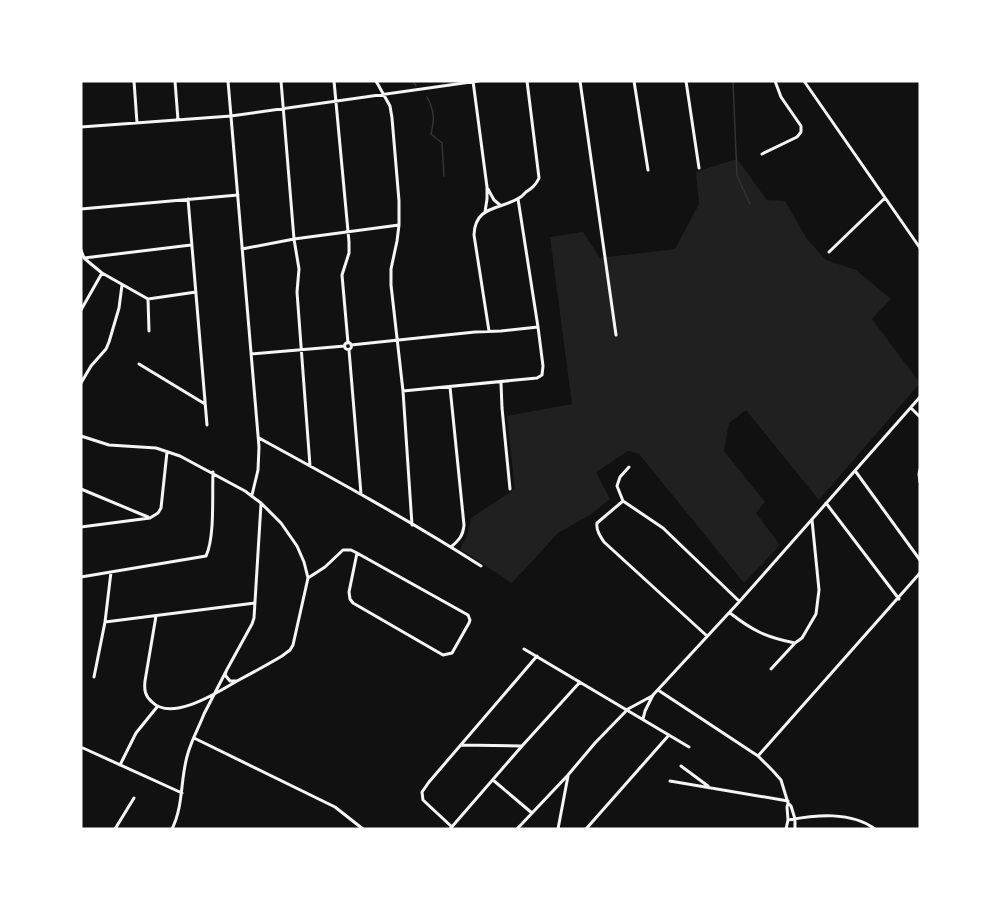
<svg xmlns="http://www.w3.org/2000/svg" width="1001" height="910" font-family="Arial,sans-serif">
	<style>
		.green { fill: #202020 }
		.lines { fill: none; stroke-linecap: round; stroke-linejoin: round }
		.stream { stroke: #333; stroke-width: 1.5 }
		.minor { stroke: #f5f5f5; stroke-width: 3 }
	</style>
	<rect width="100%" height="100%" fill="#111"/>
	<path class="green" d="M737 159 767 200 785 201 807 239 826 260 856 270 891 299 872 319 920 383 819 500 746 410 729 423 724 451 765 502 756 513 780 545 744 583 639 454 628 451 596 472 610 499 590 515 558 533 512 583 460 549 467 536 471 518 515 489 507 416 572 404 550 237 583 232 600 258 675 249 699 204 696 172Z"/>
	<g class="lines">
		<path class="stream" d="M413 81 416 86
			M733 81 737 176 750 204
			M427 97C434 110 435 119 431 134L442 143 444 176"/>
		<path class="minor" d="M134 81 137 123
			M175 81 178 120
			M228 81 259 447 258 470 252 495
			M281 81 294 239 299 269 297 292 310 466
			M334 81 349 242V253L342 275 348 343
			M376 81 390 106 392 118 399 201V225L397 241 391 269V285L403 391 412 525
			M473 81 487 187V199L485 212
			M580 81 616 335
			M634 81 648 170
			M686 81 699 168
			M804 81 920 248
			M81 127 231 116 478 81
			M762 154 797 137 801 132V126L781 97 775 81
			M488 189 494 200 500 205
			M188 199 207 425
			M81 209 238 195
			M242 249 294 239 399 225
			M81 250 84 258 91 264 102 273 148 299 196 292
			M829 252 885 198
			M84 258 191 245
			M148 299 149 331
			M81 310 102 273
			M489 331 474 235C475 205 500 210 519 198 522 197 524 194 526 192 532 188 536 185 539 178L527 81
			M344.5 346a3.5 3.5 0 1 1 7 0a3.5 3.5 0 1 1-7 0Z
			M351 345 475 332 501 331 538 327
			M349 350 361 494
			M251 354 345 346
			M139 364 205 404
			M81 383 91 366 106 349 109 342 119 308 122 285
			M501 383 502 408 510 489
			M450 387 464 525C463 536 459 540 451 547
			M403 391 537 378 542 375 543 366 538 327 518 199
			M911 408 920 417
			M81 436 109 445 156 448 180 456 245 491 261 503 281 523 297 546 304 562 308 578 293 645 290 650 282 656C267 665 252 673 237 681 218 692 172 722 152 702 145 696 144 690 145 681L156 616
			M259 438C334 479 409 520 481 566
			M920 469 919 474 920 482
			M856 472 920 560
			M81 489 148 517
			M623 501 597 523C596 530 600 536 604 542L707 636
			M623 501 663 528 739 601
			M623 501 617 486 620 477 629 467
			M826 503 899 599
			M81 527 150 518 158 513 161 508 167 452
			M81 577 206 556C215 537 212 495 213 472
			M308 578 325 567 343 550H351L357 553 468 615 470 620 469 623 452 653 443 655 353 603 350 599 349 592 357 553
			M730 613C753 631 766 637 795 643
			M105 622 255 603
			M524 649 689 747
			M771 669 795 643 802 638 816 614 819 590 812 520
			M226 672 225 675 230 681H237
			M94 677 105 622 111 572
			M658 690 758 756 773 771 781 780 788 803 791 806 795 819V829
			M643 719 645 711 653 695 739 602 920 397
			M194 738 335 807 363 829
			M461 745 522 746
			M83 748 182 793
			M758 756 920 573
			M120 765 136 733 157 707
			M681 766 708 786
			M493 780 532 813
			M670 781 788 801
			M788 820C816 815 851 811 875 829
			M452 827 423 800 422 792 429 782 537 656
			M115 829 134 798
			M172 829C184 805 180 778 188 753 192 739 199 727 204 714 219 684 235 654 252 624L254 618 261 504
			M450 829 522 746 580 682
			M517 829 568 775 595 743 628 709 652 696
			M558 829 568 776
			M586 829 669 735
			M786 829 788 820 787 807 788 803"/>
	</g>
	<rect width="1001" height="910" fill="none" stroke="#ffffff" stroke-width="165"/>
</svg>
